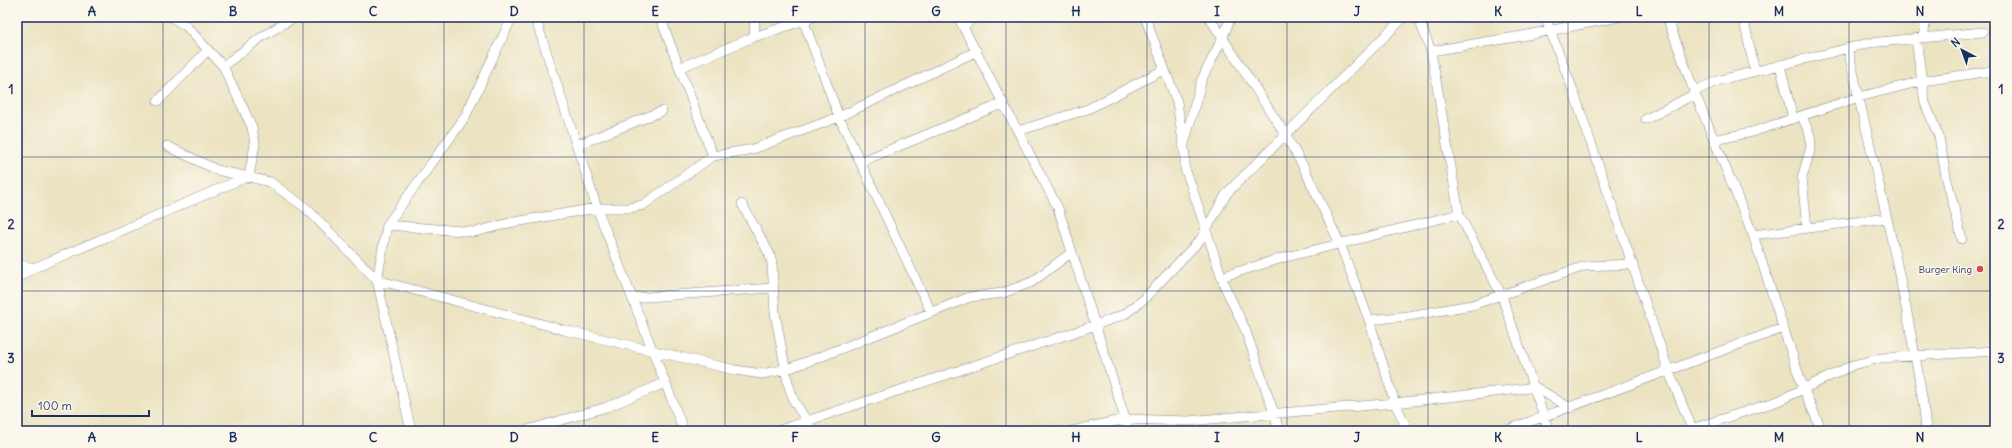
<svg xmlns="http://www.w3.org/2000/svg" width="2012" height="448" font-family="Delius,sans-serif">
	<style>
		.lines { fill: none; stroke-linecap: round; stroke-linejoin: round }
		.street-casing { stroke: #838990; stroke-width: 10 }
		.street { stroke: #fff; stroke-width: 9 }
		.grid { fill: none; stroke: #1b2f5e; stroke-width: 1; stroke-opacity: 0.55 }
		.poi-dot { fill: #d1495b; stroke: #fbf7ec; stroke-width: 1.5 }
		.labels { text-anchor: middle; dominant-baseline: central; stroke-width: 3; stroke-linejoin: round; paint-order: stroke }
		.poi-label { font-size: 10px; fill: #1b2f5e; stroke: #fbf7ec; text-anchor: end }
		.neatline { fill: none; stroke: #1b2f5e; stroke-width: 1.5 }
		.grid-label { font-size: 13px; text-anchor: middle; font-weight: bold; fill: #1b2f5e }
	</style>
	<rect width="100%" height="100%" fill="#fbf7ec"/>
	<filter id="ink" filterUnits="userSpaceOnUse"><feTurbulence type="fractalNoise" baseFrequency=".025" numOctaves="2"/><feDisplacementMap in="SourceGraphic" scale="8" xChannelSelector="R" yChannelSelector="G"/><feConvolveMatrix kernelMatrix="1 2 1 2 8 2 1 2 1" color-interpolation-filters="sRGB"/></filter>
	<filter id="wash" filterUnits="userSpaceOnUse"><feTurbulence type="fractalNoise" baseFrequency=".012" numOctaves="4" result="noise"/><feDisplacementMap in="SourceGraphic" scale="16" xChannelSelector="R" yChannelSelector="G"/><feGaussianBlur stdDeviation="0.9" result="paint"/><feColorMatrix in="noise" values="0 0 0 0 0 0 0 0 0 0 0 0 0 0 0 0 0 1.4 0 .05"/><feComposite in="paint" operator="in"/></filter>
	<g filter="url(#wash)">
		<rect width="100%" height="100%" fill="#ebe3c1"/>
	</g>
	<g filter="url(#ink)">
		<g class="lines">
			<g class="street-casing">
				<path id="street" d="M171 17 185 25 223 66 252 127 255 144 249 176
					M535 17 597 208 684 431
					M660 17 713 156
					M958 17 1058 208 1129 431
					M1145 17 1177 102 1185 155V169L1190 182 1225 287 1245 329 1274 413 1279 431
					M1209 17 1285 134 1303 166 1340 244 1369 320 1395 403 1408 431
					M1418 17 1431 51 1459 214 1501 294 1549 431
					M1545 17 1574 93 1669 372 1693 431
					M1667 17 1694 91 1753 235 1803 388 1822 431
					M1743 17 1755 71
					M804 22 839 117 931 312
					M964 25 975 17
					M754 37 755 17
					M1923 38 1926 17
					M1916 39 1925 103 1939 137 1946 176 1962 239
					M1848 49C1868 142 1893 235 1910 329 1916 363 1924 397 1926 431
					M1431 51 1522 36 1619 17
					M1780 65 1793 119
					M223 66 263 36 295 17
					M679 68 754 37 814 17
					M1694 91 1720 80 1869 43 1983 32
					M158 101 208 50
					M1802 116 1810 135 1811 147 1802 178 1807 228
					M1646 119 1695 94
					M1018 131 1088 109 1163 70
					M1714 140 1752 132 1859 97 1922 81 1992 71
					M1184 144 1202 79 1222 39 1231 17
					M577 145 662 111
					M167 146 217 170 270 182 306 208 377 280 564 330 735 370 762 374 787 369 820 357 970 297 1003 293 1032 282 1072 252
					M860 162 1004 103
					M742 204 770 255 772 264 775 313 788 383 794 401 813 431
					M387 225 475 232 509 223 597 208H629L643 205 713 156 753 149 839 117 977 51
					M1753 235 1886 218
					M17 264 34 268
					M1221 277 1282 258 1459 214
					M17 278 34 268 249 176
					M633 298 773 288
					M1369 320 1408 316 1472 305 1585 266 1633 264
					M1532 385 1570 408
					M411 431 377 280 387 225 465 117 512 17
					M524 431 607 407 665 383
					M777 431 1096 325 1125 314 1143 300 1200 240 1227 193 1404 17
					M1072 431 1125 419 1188 421 1395 403 1529 388 1532 385
					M1505 431 1783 328
					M1685 431 1778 401 1853 365 1881 358 1995 351"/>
			</g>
			<use href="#street" class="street"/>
		</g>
	</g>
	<path class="grid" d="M163 17V431M303 17V431M444 17V431M584 17V431M725 17V431M865 17V431M1006 17V431M1147 17V431M1287 17V431M1428 17V431M1568 17V431M1709 17V431M1849 17V431M17 157H1995M17 291H1995"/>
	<circle class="poi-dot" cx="1980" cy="269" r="4"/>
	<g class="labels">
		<g class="poi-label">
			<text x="1972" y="269">Burger King</text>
		</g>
	</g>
	<rect width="2012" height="448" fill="none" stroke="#fbf7ec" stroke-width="44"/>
	<g transform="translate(1962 50) rotate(319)" stroke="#fbf7ec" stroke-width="3" paint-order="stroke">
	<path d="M0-3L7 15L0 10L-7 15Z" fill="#1b2f5e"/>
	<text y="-6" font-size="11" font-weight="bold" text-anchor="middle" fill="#1b2f5e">N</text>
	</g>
	<path d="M32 410v6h117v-6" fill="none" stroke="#1b2f5e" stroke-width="2"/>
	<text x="38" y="410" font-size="12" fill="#1b2f5e" stroke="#fbf7ec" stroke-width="3" paint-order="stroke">100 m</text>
	<rect x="22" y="22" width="1968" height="404" class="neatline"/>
	<g class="grid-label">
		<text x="92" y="16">A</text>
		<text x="233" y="16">B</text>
		<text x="373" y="16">C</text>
		<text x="514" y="16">D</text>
		<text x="655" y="16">E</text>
		<text x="795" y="16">F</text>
		<text x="936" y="16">G</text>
		<text x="1076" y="16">H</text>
		<text x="1217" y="16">I</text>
		<text x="1357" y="16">J</text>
		<text x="1498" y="16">K</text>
		<text x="1639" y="16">L</text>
		<text x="1779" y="16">M</text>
		<text x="1920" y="16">N</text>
		<text x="11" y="94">1</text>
		<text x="2001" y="94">1</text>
		<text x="11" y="229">2</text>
		<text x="2001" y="229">2</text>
		<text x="11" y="363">3</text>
		<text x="2001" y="363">3</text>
		<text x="92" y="442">A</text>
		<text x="233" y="442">B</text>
		<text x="373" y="442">C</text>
		<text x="514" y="442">D</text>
		<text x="655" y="442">E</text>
		<text x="795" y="442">F</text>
		<text x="936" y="442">G</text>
		<text x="1076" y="442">H</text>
		<text x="1217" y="442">I</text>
		<text x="1357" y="442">J</text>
		<text x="1498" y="442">K</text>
		<text x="1639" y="442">L</text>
		<text x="1779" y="442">M</text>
		<text x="1920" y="442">N</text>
	</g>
</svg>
